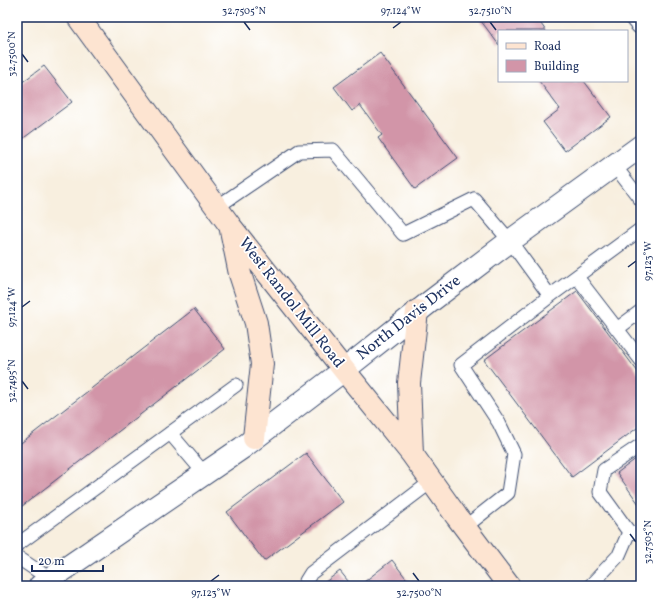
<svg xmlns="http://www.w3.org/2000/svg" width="658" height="603" font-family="Vollkorn,serif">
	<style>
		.building { fill: #d295a8 }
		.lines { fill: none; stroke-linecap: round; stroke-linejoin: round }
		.service-casing { stroke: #3c4c71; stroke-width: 15 }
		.minor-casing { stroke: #3c4c71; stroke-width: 24 }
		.tertiary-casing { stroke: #3c4c71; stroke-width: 24 }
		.secondary-casing { stroke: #3c4c71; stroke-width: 24 }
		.service { stroke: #fff; stroke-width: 13 }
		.minor { stroke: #fff; stroke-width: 22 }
		.tertiary { stroke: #fff; stroke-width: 22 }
		.secondary { stroke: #fde4d1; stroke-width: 22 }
		.ticks { fill: none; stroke: #1b2f5e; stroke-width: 1.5 }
		.labels { text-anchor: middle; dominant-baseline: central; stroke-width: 3.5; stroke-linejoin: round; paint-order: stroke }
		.street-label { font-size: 16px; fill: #1b2f5e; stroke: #fff }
		.neatline { fill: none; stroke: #1b2f5e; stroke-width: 1.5 }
		.ticks-label { font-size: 10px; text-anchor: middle; fill: #1b2f5e }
	</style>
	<rect width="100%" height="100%" fill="#fff"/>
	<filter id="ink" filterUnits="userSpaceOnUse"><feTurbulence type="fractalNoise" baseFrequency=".025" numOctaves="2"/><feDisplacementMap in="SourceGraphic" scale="8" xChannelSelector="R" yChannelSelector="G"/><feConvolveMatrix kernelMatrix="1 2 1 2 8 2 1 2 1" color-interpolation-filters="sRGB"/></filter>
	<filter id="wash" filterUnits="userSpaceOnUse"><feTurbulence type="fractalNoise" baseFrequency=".012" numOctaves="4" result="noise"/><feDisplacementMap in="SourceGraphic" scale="16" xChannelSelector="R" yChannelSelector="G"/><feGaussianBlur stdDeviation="0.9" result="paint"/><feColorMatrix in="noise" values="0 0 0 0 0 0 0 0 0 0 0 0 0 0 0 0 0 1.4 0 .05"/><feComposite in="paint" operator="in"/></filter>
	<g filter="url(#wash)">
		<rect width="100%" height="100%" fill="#f8efdf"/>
		<g id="blocks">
			<path class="building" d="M478 17H536L546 31H499V45Z
				M380 53 458 158 415 189 378 138 382 135 360 105 352 111 334 87Z
				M44 66 72 102 17 143V86Z
				M539 81H584L611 117 565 151 543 122 560 109Z
				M577 291 641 376V425L572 477 484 360Z
				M194 309 225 349 17 510V446Z
				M306 453 343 502 264 561 227 512Z
				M641 455V507L617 473Z
				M392 560 412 586H359Z
				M340 571 352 586H320Z"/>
		</g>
	</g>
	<g filter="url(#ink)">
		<use href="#blocks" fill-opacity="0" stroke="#3c4c71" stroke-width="1"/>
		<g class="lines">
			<g class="service-casing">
				<path id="service" d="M614 165 641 200
					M217 207 299 151 333 150 403 234 474 199 510 241 550 296
					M577 277 641 360
					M617 329 641 311
					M170 433 204 473
					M641 445 604 470 600 492 629 532 641 533
					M465 527 508 493 514 454 499 423 461 365 550 296 641 229
					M17 545 236 385
					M17 557 50 579
					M306 586V581L311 573 432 481
					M590 586 619 555 629 532"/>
			</g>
			<g class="minor-casing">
				<path id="minor" d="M636 17 641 23"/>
			</g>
			<g class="tertiary-casing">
				<path id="tertiary" d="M40 586 242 448 344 370 431 301 510 241 641 146"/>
			</g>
			<g class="secondary-casing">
				<path id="secondary" d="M78 17 231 227 344 370 412 454 457 517 509 586
					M231 230 240 274 256 323 262 364 254 438
					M412 454 409 383 417 311"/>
			</g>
			<use href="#service" class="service"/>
			<use href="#minor" class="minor"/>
			<use href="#tertiary" class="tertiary"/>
			<use href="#secondary" class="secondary"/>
		</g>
	</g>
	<path class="ticks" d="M244 22 250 30M490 22 496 30M393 28 401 22M22 54 28 62M628 267 636 261M22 307 30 301M22 381 28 389M630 534 636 542M413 573 419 581M211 581 219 575"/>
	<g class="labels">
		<g class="street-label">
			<text transform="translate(291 303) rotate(52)">West Randol Mill Road</text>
			<text transform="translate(409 318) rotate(-38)">North Davis Drive</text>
		</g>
	</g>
	<rect width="658" height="603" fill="none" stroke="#fff" stroke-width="44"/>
	<rect x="498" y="30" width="130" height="52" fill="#ffffff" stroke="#a4acbf"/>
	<rect x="506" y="43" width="20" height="6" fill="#fde4d1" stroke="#a4acbf"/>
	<text x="534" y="50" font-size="12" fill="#1b2f5e">Road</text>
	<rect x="506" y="60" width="20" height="12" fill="#d295a8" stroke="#a4acbf"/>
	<text x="534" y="70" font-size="12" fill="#1b2f5e">Building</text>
	<path d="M32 565v6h71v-6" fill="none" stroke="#1b2f5e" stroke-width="2"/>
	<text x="38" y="565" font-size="12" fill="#1b2f5e" stroke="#ffffff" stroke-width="3" paint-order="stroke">20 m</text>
	<rect x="22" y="22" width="614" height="559" class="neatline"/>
	<g class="ticks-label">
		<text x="244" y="14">32.7505°N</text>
		<text x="401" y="14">97.124°W</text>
		<text x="490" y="14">32.7510°N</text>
		<text transform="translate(11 54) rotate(-90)" y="4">32.7500°N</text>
		<text transform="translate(647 261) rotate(-90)" y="4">97.123°W</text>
		<text transform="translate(11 307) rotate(-90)" y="4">97.124°W</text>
		<text transform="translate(11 381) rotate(-90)" y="4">32.7495°N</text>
		<text transform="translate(647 542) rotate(-90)" y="4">32.7505°N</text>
		<text x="211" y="596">97.123°W</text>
		<text x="419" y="596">32.7500°N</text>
	</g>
</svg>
